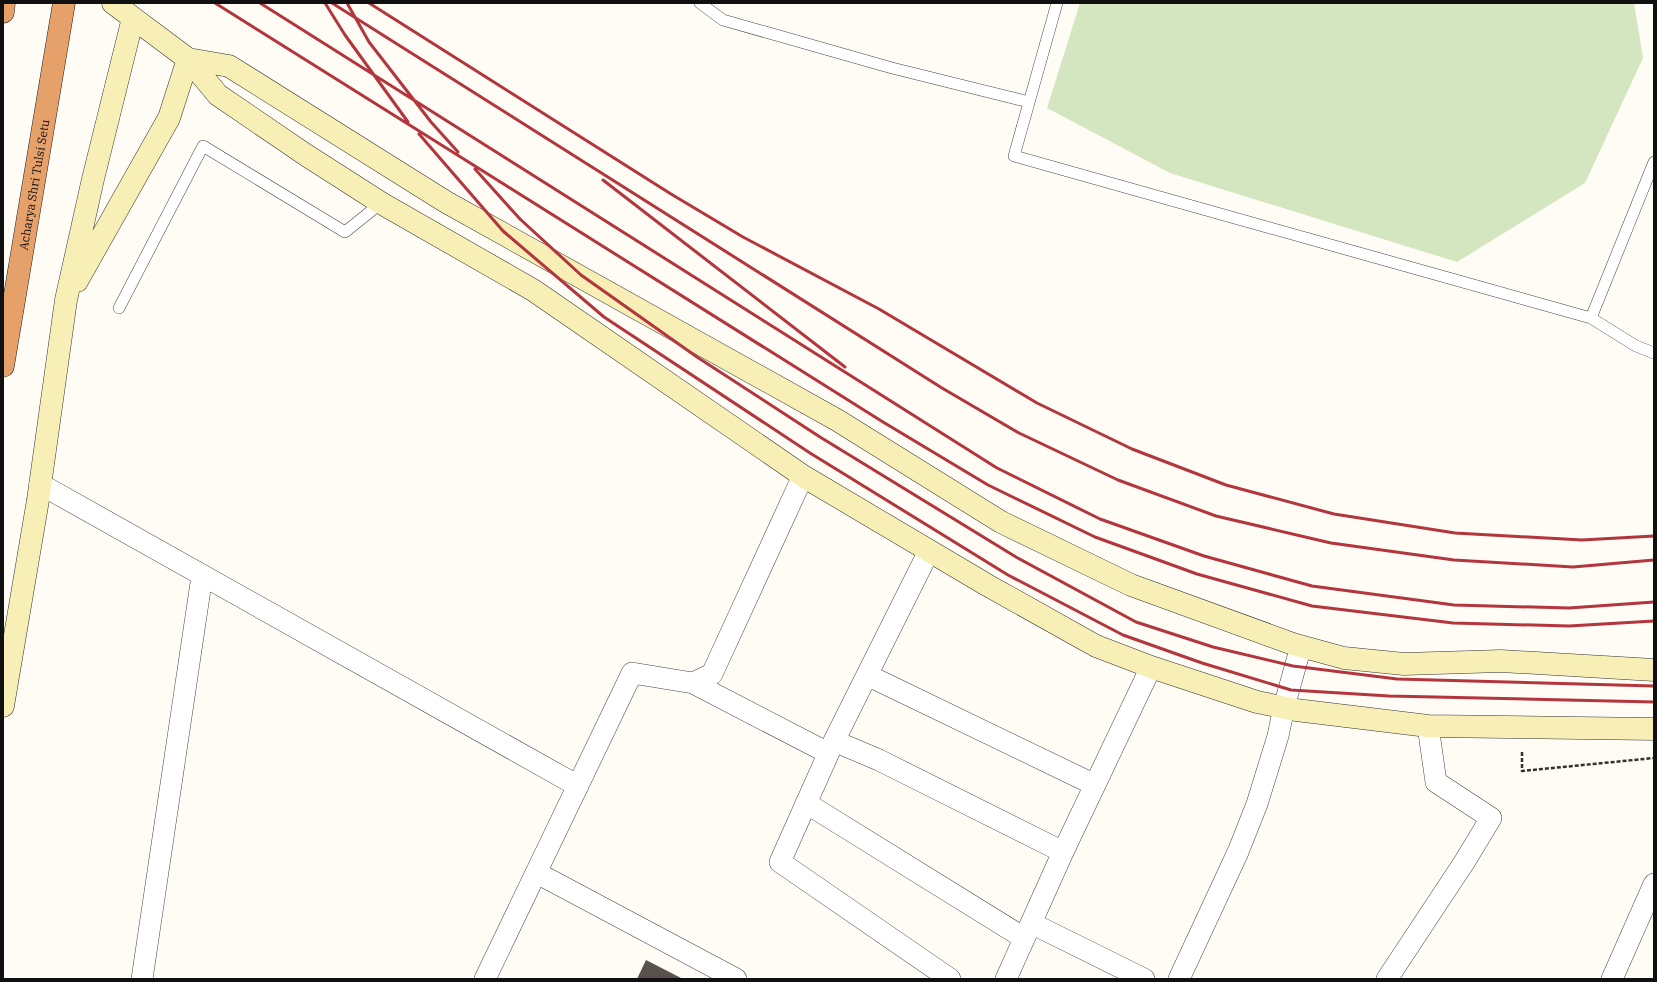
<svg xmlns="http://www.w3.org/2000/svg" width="1657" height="982" font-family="'IBM Plex Serif',serif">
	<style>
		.green { fill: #d4e6c0 }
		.building { fill: #58514d }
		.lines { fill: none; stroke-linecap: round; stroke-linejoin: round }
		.lane-casing { stroke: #434343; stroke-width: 12 }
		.street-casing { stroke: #434343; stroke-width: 22 }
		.secondary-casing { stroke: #323232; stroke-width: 23 }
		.highway-casing { stroke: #212121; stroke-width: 23 }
		.path { stroke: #323232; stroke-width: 2.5; stroke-dasharray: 4 2; stroke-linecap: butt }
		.lane { stroke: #fff; stroke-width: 11 }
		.street { stroke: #fff; stroke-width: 21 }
		.secondary { stroke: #f7efb6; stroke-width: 22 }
		.highway { stroke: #e6a06a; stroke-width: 22 }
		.rail { stroke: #b3353d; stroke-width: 3 }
		.labels { text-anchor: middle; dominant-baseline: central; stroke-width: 4; stroke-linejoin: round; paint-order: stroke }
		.street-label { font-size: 12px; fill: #101010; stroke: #fff }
	</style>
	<rect width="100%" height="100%" fill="#fefcf4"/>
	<path class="green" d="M1080 3H1634L1643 58 1585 183 1457 262 1170 173 1047 108Z"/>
	<path class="building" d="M646 960 683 979H637Z"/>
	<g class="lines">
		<g class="lane-casing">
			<path id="lane" d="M700 3 723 20 892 68 1029 102
				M1057 3 1014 156 1591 318 1636 346 1654 353
				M119 308 203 146 345 232 381 203
				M1591 318 1654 162"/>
		</g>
		<g class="street-casing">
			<path id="street" d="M40 484 578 786
				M929 551 834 741 780 862 950 979
				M867 675 1095 785
				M693 683 828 753
				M834 741 879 760 1063 852
				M806 803 1024 938
				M537 873 736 979
				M1031 923 1144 979
				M142 979 202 576
				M485 979 632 673 693 683 712 674 803 476
				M1006 979 1063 852 1151 667
				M1179 979 1238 852 1257 804 1278 736 1284 707 1301 646
				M1387 979 1465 861 1491 818 1436 782 1428 726
				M1612 979 1654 884"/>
		</g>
		<g class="secondary-casing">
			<path id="secondary" d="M113 3 188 59 218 95 306 155 381 203 533 290 803 476 987 585 1096 646 1151 667 1257 702 1296 710 1428 726 1654 729
				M188 59 229 66 446 202 837 420 1001 522 1131 585 1293 644 1344 658 1404 664 1501 661 1654 670
				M77 281 169 118 188 59
				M3 706 38 500 66 300 93 179 133 18"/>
		</g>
		<g class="highway-casing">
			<g id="highway">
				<path d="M3 12 4 3"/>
				<path id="s1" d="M3 366 64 3"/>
			</g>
		</g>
		<path class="path" d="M1522 752V771L1654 758"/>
		<use href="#lane" class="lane"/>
		<use href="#street" class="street"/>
		<use href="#secondary" class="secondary"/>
		<use href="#highway" class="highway"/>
		<path class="rail" d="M215 3 883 422 988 485 1095 537 1197 574 1312 606 1453 623 1569 626 1654 621
			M260 3 997 468 1100 519 1204 556 1312 586 1454 605 1569 608 1654 602
			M325 3 345 35 408 122
			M332 3 942 388 1019 433 1118 480 1216 516 1331 543 1454 560 1573 567 1654 560
			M347 3 369 42 431 122 458 152
			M369 3 671 194 743 237 879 309 1037 403 1132 449 1226 485 1334 514 1455 533 1582 540 1654 536
			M419 134 503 231 604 317 810 453 1008 575 1123 635 1202 663 1291 690 1389 696 1654 702
			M475 169 520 219 581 275 697 357 820 437 1016 557 1136 622 1213 647 1293 666 1397 679 1654 686
			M603 180 845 367"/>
	</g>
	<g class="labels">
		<g class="street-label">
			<text stroke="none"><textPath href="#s1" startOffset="184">Acharya Shri Tulsi Setu</textPath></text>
		</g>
	</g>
	<rect width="1657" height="982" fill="none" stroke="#101010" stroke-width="8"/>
</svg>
